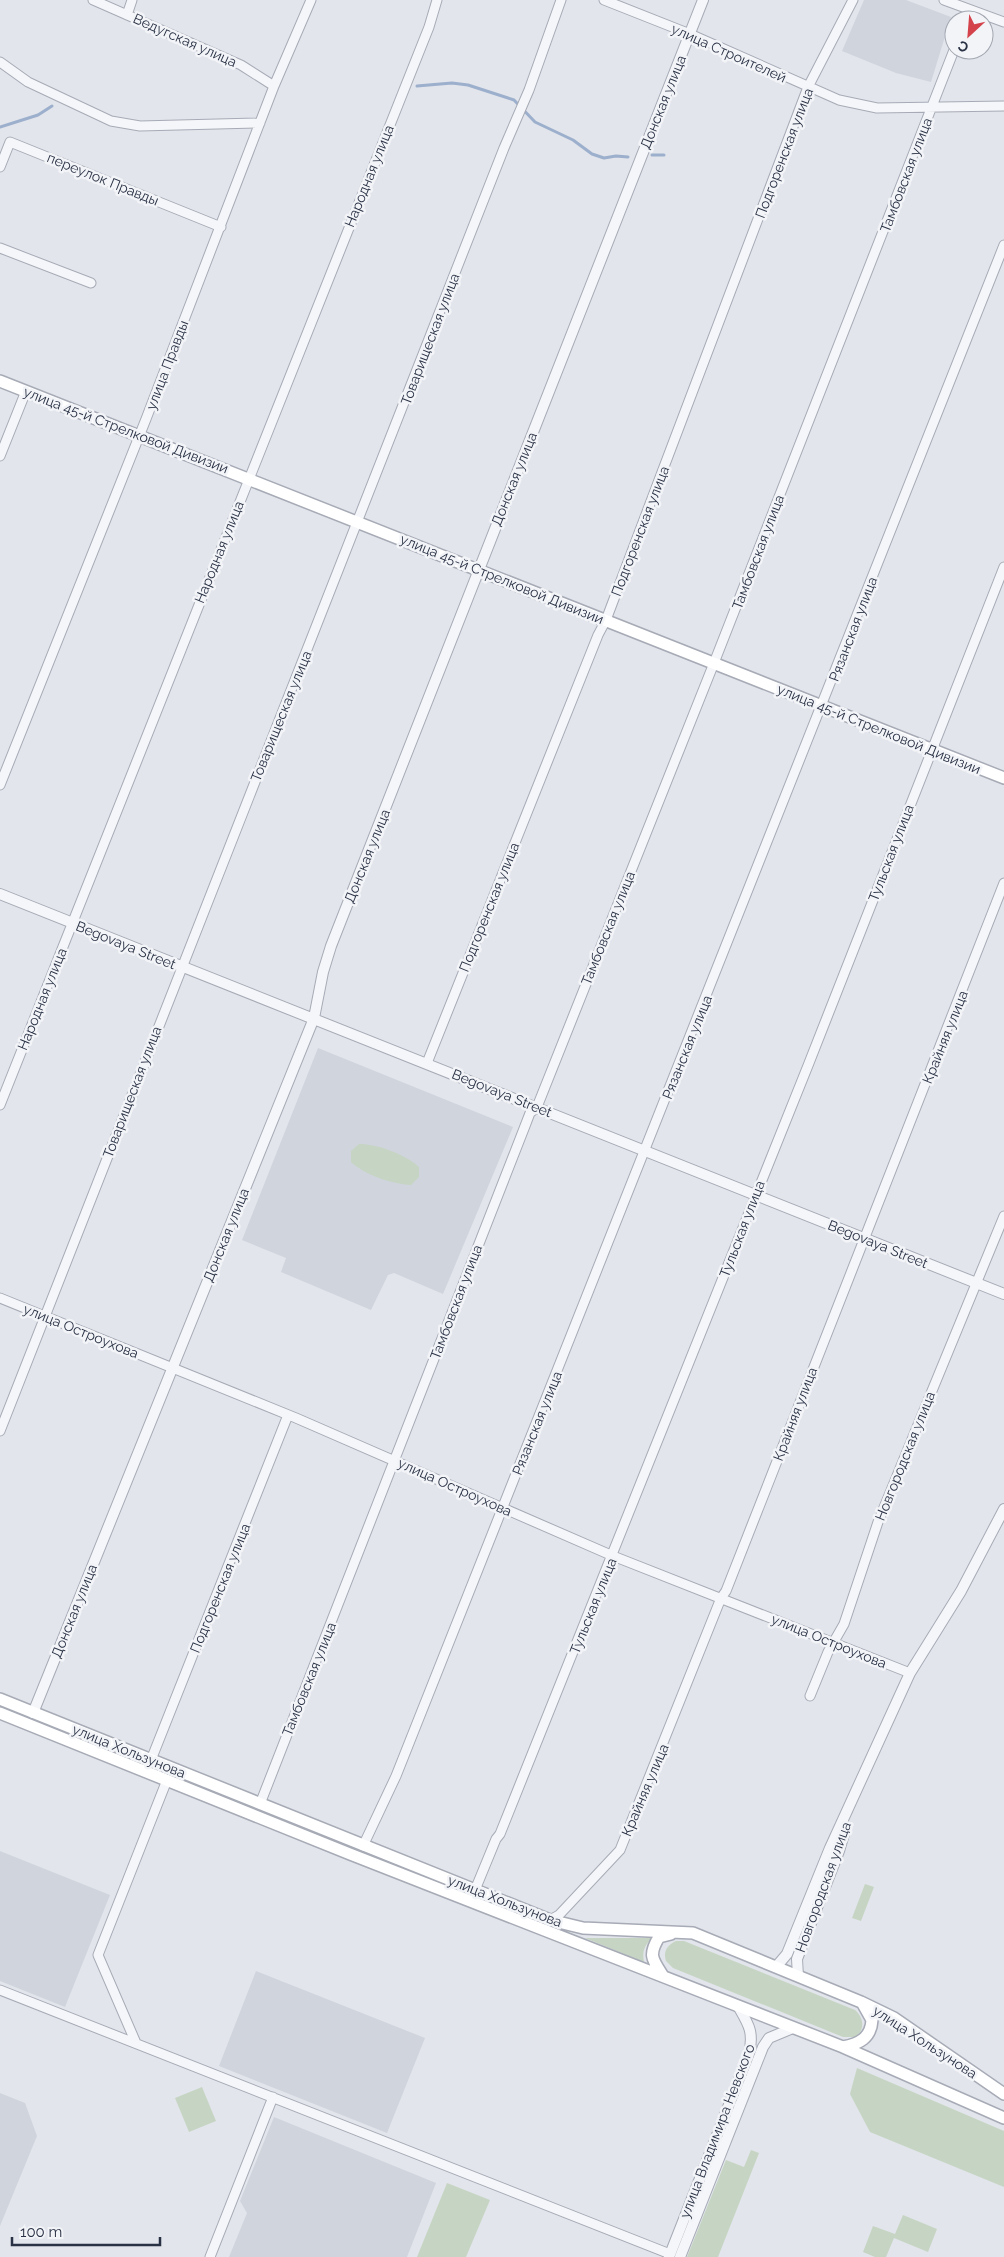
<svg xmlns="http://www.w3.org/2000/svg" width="1004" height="2257" font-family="Raleway,sans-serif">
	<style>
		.built { fill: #d0d4dd }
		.green { fill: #c6d5c3 }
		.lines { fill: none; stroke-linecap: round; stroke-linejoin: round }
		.stream { stroke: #9cafcc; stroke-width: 3 }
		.minor-casing { stroke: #a7abb6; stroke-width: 11 }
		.tertiary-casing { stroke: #a7abb6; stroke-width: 12 }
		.secondary-casing { stroke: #a7abb6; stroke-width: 14 }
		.minor { stroke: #f5f6f9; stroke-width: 9 }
		.tertiary { stroke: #f5f6f9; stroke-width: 10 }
		.secondary { stroke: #fff; stroke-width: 11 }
		.labels { text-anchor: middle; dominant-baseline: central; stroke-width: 5; stroke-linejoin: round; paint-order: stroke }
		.street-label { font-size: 14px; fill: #293144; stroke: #f2f4f8 }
	</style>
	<rect width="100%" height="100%" fill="#e2e5eb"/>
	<path class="built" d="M864 0H906L951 17 931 82 896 73 842 51Z
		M318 1048 513 1127 443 1294 394 1273 388 1275 371 1310 281 1272 286 1258 242 1240Z
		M0 1851 110 1895 65 2007 0 1981Z
		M256 1971 425 2038 387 2133 219 2066Z
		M0 2093 25 2103 37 2136 0 2226Z
		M274 2117 436 2183 407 2257H229L247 2213 240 2201Z"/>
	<path class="green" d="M359 1144C377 1144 405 1154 419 1167V1177L411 1185C392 1184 365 1175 351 1162V1151Z
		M865 1884 874 1887 861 1921 852 1918Z
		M585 1938H652C644 1946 642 1952 644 1962Z
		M676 1941H684L855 2010C864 2018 865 2029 856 2037H843L673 1968 666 1961C663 1952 667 1945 676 1941Z
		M857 2068 1004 2131V2187L870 2132 850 2094Z
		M202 2087 216 2121 189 2132 175 2098Z
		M751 2150 759 2153 718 2257H687L726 2160 744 2167Z
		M447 2183 490 2200 466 2257H417Z
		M903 2215 937 2229 928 2252 894 2238 886 2257H875L863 2252 873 2226 895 2234Z"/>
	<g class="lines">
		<path class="stream" d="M417 86 452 83 468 85 514 100 535 122 573 140 592 154 604 158 616 156 628 157
			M0 127 38 115 52 106
			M652 155H664"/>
		<g class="minor-casing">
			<path id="minor" d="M93 0 241 65 274 86
				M604 0 690 34 839 100 877 108 1004 106
				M944 0 1004 22
				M127 15 132 0
				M966 20 970 10
				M0 62 28 82 111 121 140 126 260 123
				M0 167 10 142 221 227
				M0 248 91 283
				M0 456 26 391
				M0 785 146 419 274 86 311 0
				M427 1063 598 635 606 620 808 87 853 0
				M0 1105 429 27 437 0
				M0 1298 296 1418 613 1556 910 1673
				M0 1431 504 148 529 90 561 0
				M810 1696 828 1652 844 1624 878 1522 1004 1216
				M151 1760 288 1415
				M260 1804 525 1126 530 1113 537 1107 714 663 954 50
				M363 1846 396 1776 1004 245
				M475 1890 496 1839 500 1834 809 1063 1004 567
				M550 1920 559 1915 620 1850 721 1598 726 1591 1004 883
				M0 1990 670 2254
				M136 2043 98 1955 167 1780
				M210 2257 273 2097"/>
		</g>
		<g class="tertiary-casing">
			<path id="tertiary" d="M0 894 1004 1294
				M33 1713 314 1018 323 972 331 946 703 0
				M776 1967 787 1954 830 1848 910 1673 961 1591 1004 1509
				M798 1976 797 1959 839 1851 846 1827
				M669 2257 749 2054C754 2032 749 2025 738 2006
				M680 2257 763 2047 769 2038 793 2028"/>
		</g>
		<g class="secondary-casing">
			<path id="secondary" d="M0 381 1004 778
				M0 1699 550 1920 583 1928 693 1933 861 2002 894 2018 1004 2094
				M0 1713 350 1854 843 2047 1004 2118
				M663 1976C652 1959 648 1955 659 1937L671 1934
				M843 2047C859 2044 871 2038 872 2020L863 2004"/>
		</g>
		<use href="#minor" class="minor"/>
		<use href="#tertiary" class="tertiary"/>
		<use href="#secondary" class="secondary"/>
	</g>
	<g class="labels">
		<g class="street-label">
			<text transform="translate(185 40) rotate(24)">Ведугская улица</text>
			<text transform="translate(729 53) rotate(24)">улица Строителей</text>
			<text transform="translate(663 102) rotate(-68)">Донская улица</text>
			<text transform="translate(784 153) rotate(-69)">Подгоренская улица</text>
			<text transform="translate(906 175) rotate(-69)">Тамбовская улица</text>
			<text transform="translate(369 176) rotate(-68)">Народная улица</text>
			<text transform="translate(103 179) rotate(22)">переулок Правды</text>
			<text transform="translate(430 339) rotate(-69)">Товарищеская улица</text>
			<text transform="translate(167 365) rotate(-69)">улица Правды</text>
			<text transform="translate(126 430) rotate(21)">улица 45-й Стрелковой Дивизии</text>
			<text transform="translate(514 479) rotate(-68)">Донская улица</text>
			<text transform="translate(640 531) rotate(-69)">Подгоренская улица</text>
			<text transform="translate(219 552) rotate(-68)">Народная улица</text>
			<text transform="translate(758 552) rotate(-69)">Тамбовская улица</text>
			<text transform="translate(502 579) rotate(22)">улица 45-й Стрелковой Дивизии</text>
			<text transform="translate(853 629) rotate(-69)">Рязанская улица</text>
			<text transform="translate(281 716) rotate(-68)">Товарищеская улица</text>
			<text transform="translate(879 729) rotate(22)">улица 45-й Стрелковой Дивизии</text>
			<text transform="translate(891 853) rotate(-69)">Тульская улица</text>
			<text transform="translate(367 856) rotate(-68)">Донская улица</text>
			<text transform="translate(489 907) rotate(-68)">Подгоренская улица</text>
			<text transform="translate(608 928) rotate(-68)">Тамбовская улица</text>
			<text transform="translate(126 945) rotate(22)">Begovaya Street</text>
			<text transform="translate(42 999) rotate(-68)">Народная улица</text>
			<text transform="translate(945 1037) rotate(-68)">Крайняя улица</text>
			<text transform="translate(687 1047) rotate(-68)">Рязанская улица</text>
			<text transform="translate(132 1092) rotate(-69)">Товарищеская улица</text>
			<text transform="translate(502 1093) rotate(22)">Begovaya Street</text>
			<text transform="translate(742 1229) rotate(-69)">Тульская улица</text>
			<text transform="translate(226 1235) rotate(-68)">Донская улица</text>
			<text transform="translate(878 1244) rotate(22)">Begovaya Street</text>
			<text transform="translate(456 1302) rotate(-69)">Тамбовская улица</text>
			<text transform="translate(81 1331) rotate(22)">улица Остроухова</text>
			<text transform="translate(795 1414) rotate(-69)">Крайняя улица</text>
			<text transform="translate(537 1423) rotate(-68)">Рязанская улица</text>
			<text transform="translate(905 1456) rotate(-68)">Новгородская улица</text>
			<text transform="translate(455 1487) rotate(24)">улица Остроухова</text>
			<text transform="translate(220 1588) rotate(-68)">Подгоренская улица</text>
			<text transform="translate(593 1606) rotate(-68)">Тульская улица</text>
			<text transform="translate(74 1611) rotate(-68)">Донская улица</text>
			<text transform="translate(829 1641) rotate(22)">улица Остроухова</text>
			<text transform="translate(309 1679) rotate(-68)">Тамбовская улица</text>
			<text transform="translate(129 1751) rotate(22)">улица Хользунова</text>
			<text transform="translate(645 1790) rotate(-67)">Крайняя улица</text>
			<text transform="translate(823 1887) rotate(-70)">Новгородская улица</text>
			<text transform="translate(505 1901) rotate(21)">улица Хользунова</text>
			<text transform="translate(925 2042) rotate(33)">улица Хользунова</text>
			<text transform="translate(717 2131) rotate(-69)">улица Владимира Невского</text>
		</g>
	</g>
	<g transform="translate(969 35) rotate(206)"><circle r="24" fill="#f2f4f8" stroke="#a2a6b0"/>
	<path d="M0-4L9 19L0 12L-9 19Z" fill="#d4434b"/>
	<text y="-8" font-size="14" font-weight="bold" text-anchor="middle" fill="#293144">С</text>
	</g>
	<path d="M12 2237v8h148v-8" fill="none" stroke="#293144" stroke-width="2.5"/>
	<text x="20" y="2237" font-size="15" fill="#293144" stroke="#f2f4f8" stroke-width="4" paint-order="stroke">100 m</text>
</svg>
